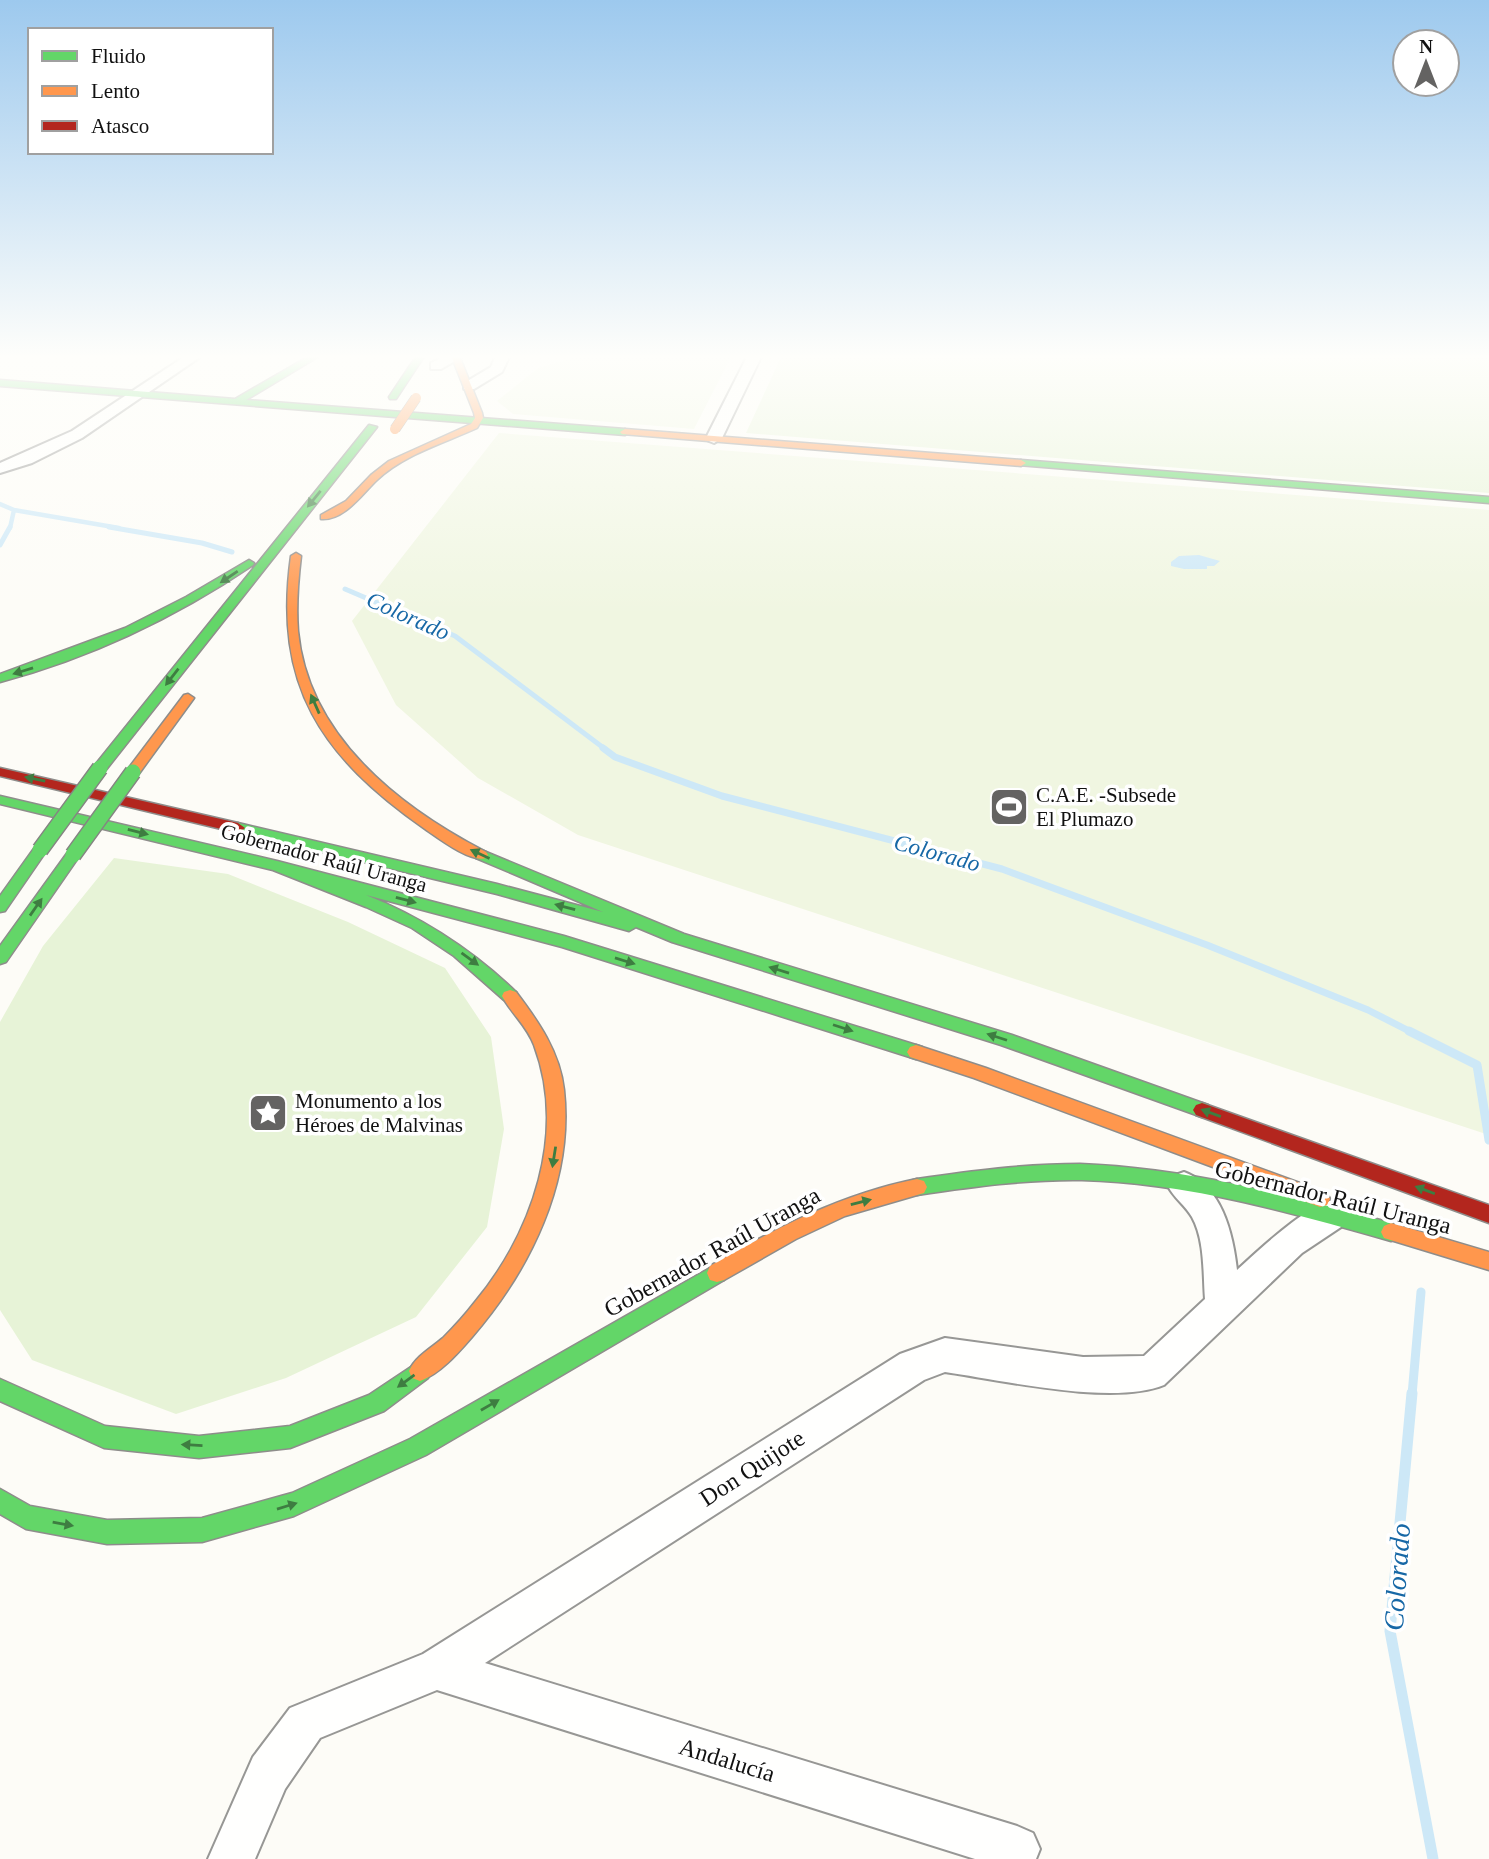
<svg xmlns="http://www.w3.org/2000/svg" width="1489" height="1859" font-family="Georgia,serif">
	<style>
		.green { fill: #e7f3d7 }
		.pitch { fill: #f0f6e1 }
		.water { fill: #cde8f7 }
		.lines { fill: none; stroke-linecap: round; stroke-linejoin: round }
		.stream-far4 { stroke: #cde8f7; stroke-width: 4.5 }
		.stream-far3 { stroke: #cde8f7; stroke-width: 5 }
		.stream-far2 { stroke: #cde8f7; stroke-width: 7 }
		.stream-far1 { stroke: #cde8f7; stroke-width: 9 }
		.stream { stroke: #cde8f7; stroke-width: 11 }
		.street-casing { stroke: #979795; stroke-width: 4 }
		.fast-casing { stroke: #8e8d8b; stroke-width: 3 }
		.slow-casing { stroke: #8e8d8b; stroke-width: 3 }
		.jam-casing { stroke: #8e8d8b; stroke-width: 3 }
		.street { fill: #fffffe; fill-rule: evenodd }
		.fast { fill: #63d668; fill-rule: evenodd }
		.slow { fill: #ff974d; fill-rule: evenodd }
		.jam { fill: #b3261e; fill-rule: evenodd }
		.fast-bridge-casing { stroke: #858482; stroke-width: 18; stroke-linecap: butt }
		.slow-bridge-casing { stroke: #858482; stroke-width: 11; stroke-linecap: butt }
		.fast-bridge { stroke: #63d668; stroke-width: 15 }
		.slow-bridge { stroke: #ff974d; stroke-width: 10 }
		.oneway { fill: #3e7d41 }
		.labels { text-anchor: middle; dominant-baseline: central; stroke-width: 7; stroke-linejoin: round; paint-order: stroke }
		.poi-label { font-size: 21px; fill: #111; stroke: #fff; text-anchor: start }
		.street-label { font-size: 21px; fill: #111; stroke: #fff }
		.water-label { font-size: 23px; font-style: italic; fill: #1768a6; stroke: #fff }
		.near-street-label { font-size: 24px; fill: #111; stroke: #fff }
		.near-water-label { font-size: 28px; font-style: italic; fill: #1768a6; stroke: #fff }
	</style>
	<rect width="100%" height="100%" fill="#fdfcf7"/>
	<path class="green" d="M782 355H1489V493L746 433Z
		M114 858 228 874 348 922 445 968 491 1037 504 1129 487 1227 416 1317 286 1378 176 1414 32 1360 0 1310V1022L43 946Z"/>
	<path class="pitch" d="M584 355H732L694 429 513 414 497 401 538 368Z
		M499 433 1489 510V1135L578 835 478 778 396 705 352 621Z"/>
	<path class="water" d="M1199 555 1220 561 1214 566H1207V569H1184L1171 566V562L1179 556Z"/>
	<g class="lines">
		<path class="stream-far4" d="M0 504 14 510 119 528
			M10 528 14 510"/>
		<path class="stream-far3" d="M109 527 202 543 232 552
			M0 545 10 527
			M345 589 455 636 605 749"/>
		<path class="stream-far2" d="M603 748 615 757 722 796 1002 869 1207 945 1368 1010 1413 1033"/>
		<path class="stream-far1" d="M1409 1031 1477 1065 1489 1140
			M1412 1395 1421 1292"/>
		<path class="stream" d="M1412 1393 1390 1631 1433 1859"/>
		<g class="street-casing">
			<path id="street" d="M187 355H203L82 438 32 463 0 473V463L72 431Z
				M447 355H465L441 369H431V363Z
				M496 355H510L502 372 474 389H464V383L491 367Z
				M748 355H762L722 438 714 443 709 441 706 438Z
				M1184 1172C1222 1186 1233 1234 1237 1270 1253 1255 1312 1200 1333 1201 1337 1201 1340 1204 1344 1205L1348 1215 1344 1225 1302 1253 1164 1385C1113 1406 1001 1380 945 1372L924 1380 485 1663 1017 1826 1033 1833 1040 1849 1036 1859H975L437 1690 320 1738 285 1789 255 1859H208L253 1757 290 1708 423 1654 900 1354 945 1338 1083 1357 1144 1356 1205 1299C1203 1274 1205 1240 1192 1217 1185 1205 1174 1198 1168 1186L1173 1176Z"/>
		</g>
		<g class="fast-casing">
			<path id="fast" d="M311 355H321L246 400 625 429 630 432 625 435 0 386V380L235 399Z
				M417 355H425L396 399H390L389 397Z
				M369 425 377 427 105 771H95L93 768 95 765Z
				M1021 460 1489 497V503L1018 465V461Z
				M249 560 254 563 253 565C176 617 90 658 0 682V674L125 628 186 597Z
				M0 796 277 861 564 936 916 1045 922 1047 925 1052 922 1057 916 1059 562 947 366 895C423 918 471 949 516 992L518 996 516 1000H504L454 956 412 928 366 907 273 870 0 804Z
				M238 823 497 884 603 912 476 858 474 855 481 850 486 852 684 934 1012 1035 1208 1105 1211 1110 1208 1115 1202 1117 1001 1045 672 942 636 927 629 931 497 894 233 831 231 828 233 825Z
				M40 845 47 850 5 911 0 912V896L35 847Z
				M73 850 80 855 78 858 6 962 0 964V946L68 852Z
				M1080 1164C1186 1168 1289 1195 1391 1223L1398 1226 1401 1232 1398 1238 1391 1241C1290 1212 1187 1183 1082 1180 1027 1179 972 1187 917 1195L910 1193 907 1187 910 1181 917 1179C971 1171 1025 1164 1080 1164Z
				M717 1264 724 1266 727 1273 724 1280 426 1455 294 1516 202 1542 107 1544 26 1529 0 1514V1489L30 1506 107 1520 202 1518 292 1493 410 1439Z
				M420 1361 428 1364 431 1371 428 1378 384 1411 290 1448 199 1458 104 1448 0 1401V1379L105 1426 199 1436 290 1426 369 1395Z"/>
		</g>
		<g class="slow-casing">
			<path id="slow" d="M451 355H459L482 413 483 418 477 428C444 443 403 455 377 480 362 494 344 521 321 519V515L346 501 371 475 389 461 471 424 475 418 474 413Z
				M625 429 1021 460 1026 463 1021 466 622 434 620 432Z
				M296 553 301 556C298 581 296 606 298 631 308 736 399 807 486 852L488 855 486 858C471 863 438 838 425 829 321 756 273 686 291 556Z
				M188 694 194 698 138 775H128L126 772 128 769 184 695Z
				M510 990 516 992C538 1021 560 1052 564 1090 574 1181 530 1270 472 1337 458 1353 440 1374 420 1381L412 1378 409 1371C415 1357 431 1348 443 1338 454 1327 465 1315 475 1302 533 1232 567 1133 534 1045 527 1026 511 1013 502 996L504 992Z
				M916 1045 986 1068 1327 1193 1330 1199 1327 1205 1320 1207 974 1078 910 1057 907 1052 910 1047Z
				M917 1179 924 1181 927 1187 924 1193 845 1216 796 1239 724 1280 717 1282 710 1280 707 1273 710 1266C776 1228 842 1194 917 1179Z
				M1391 1223 1489 1252V1270L1384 1238 1381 1232 1384 1226Z"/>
		</g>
		<g class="jam-casing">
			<path id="jam" d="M0 768 238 823 245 828 238 833 0 776Z
				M1202 1103 1489 1205V1223L1196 1115 1193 1110 1196 1105Z"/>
		</g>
		<use href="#street" class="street"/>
		<use href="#fast" class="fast"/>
		<use href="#slow" class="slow"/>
		<use href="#jam" class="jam"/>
		<g class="fast-bridge-casing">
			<path id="fast-bridge" d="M40 850 100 768
				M73 855 133 772"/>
		</g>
		<g class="slow-bridge-casing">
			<path id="slow-bridge" d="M395 429 416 398"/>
		</g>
		<use href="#fast-bridge" class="fast-bridge"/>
		<use href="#slow-bridge" class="slow-bridge"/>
	</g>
	<defs><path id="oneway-solid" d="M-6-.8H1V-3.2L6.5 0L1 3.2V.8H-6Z" transform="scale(1.75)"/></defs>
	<g class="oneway">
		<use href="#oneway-solid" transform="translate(314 499) rotate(129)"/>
		<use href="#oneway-solid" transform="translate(229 577) rotate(146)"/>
		<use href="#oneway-solid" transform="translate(23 671) rotate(163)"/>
		<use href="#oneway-solid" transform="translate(172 677) rotate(128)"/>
		<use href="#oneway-solid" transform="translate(315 704) rotate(-114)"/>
		<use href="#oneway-solid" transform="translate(35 779) rotate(-168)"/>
		<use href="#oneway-solid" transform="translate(138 832) rotate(14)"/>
		<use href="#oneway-solid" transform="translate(480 854) rotate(-155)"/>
		<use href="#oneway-solid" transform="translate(406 900) rotate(15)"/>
		<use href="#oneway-solid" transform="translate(36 907) rotate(-55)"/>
		<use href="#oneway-solid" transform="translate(565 907) rotate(-165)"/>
		<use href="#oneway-solid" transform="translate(470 959) rotate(36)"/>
		<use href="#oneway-solid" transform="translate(625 961) rotate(17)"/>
		<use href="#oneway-solid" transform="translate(779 970) rotate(-163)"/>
		<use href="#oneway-solid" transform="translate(843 1028) rotate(18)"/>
		<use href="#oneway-solid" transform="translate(997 1037) rotate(-162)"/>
		<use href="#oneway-solid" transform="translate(1211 1113) rotate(-160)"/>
		<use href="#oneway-solid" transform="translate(554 1157) rotate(99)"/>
		<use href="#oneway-solid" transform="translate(1425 1190) rotate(-159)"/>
		<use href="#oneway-solid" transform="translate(861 1202) rotate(-14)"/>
		<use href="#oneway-solid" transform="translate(406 1381) rotate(144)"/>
		<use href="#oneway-solid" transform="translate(490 1405) rotate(-30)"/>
		<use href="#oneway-solid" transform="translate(192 1445) rotate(-177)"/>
		<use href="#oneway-solid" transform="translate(287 1506) rotate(-17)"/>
		<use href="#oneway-solid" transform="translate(63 1524) rotate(10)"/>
	</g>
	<linearGradient id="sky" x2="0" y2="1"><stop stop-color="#9dc9ee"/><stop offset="0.58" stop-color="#fefefb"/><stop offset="1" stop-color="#fefefb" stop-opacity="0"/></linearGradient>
	<rect width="1489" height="615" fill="url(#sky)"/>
	<defs>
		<g id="stadium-square" transform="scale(2.0125)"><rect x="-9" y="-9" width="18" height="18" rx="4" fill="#646362" stroke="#fff"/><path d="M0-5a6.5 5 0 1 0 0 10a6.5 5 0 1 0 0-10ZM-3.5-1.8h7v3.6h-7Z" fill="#fff"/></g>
		<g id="sight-square" transform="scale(2.0125)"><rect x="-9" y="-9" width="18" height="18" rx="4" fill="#646362" stroke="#fff"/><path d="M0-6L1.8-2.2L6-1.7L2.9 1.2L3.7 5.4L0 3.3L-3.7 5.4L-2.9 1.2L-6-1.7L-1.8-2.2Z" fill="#fff"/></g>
	</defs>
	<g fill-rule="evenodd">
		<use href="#stadium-square" x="1009" y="807"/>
		<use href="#sight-square" x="268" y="1113"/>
	</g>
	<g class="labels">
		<g class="poi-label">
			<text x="1036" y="795">C.A.E. -Subsede<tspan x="1036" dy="24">El Plumazo</tspan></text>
			<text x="295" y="1101">Monumento a los<tspan x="295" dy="24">Héroes de Malvinas</tspan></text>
		</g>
		<g class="street-label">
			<text transform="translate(324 858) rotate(15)">Gobernador Raúl Uranga</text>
		</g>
		<g class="water-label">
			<text transform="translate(408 616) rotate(24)">Colorado</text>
			<text transform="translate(937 853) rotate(15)">Colorado</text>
		</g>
		<g class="near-street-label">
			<text transform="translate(1333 1197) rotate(14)">Gobernador Raúl Uranga</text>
			<text transform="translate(712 1252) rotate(-29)">Gobernador Raúl Uranga</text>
			<text transform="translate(752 1468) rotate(-33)">Don Quijote</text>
			<text transform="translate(727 1760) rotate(17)">Andalucía</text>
		</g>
		<g class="near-water-label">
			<text transform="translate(1397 1577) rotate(-86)">Colorado</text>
		</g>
	</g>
	<rect x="28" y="28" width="245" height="126" fill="#ffffff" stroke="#a0a0a0" stroke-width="2"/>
	<rect x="42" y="51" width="35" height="10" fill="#63d668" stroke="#a0a0a0" stroke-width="2"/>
	<text x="91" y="63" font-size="21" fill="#111111">Fluido</text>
	<rect x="42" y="86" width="35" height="10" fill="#ff974d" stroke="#a0a0a0" stroke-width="2"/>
	<text x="91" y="98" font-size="21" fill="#111111">Lento</text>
	<rect x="42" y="121" width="35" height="10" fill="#b3261e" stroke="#a0a0a0" stroke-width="2"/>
	<text x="91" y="133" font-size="21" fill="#111111">Atasco</text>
	<g transform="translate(1426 63)"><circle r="33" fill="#ffffff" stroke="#a0a0a0" stroke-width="2"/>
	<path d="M0-5L12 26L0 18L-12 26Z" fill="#646362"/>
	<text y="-10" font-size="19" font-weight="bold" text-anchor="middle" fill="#111111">N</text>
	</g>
</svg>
